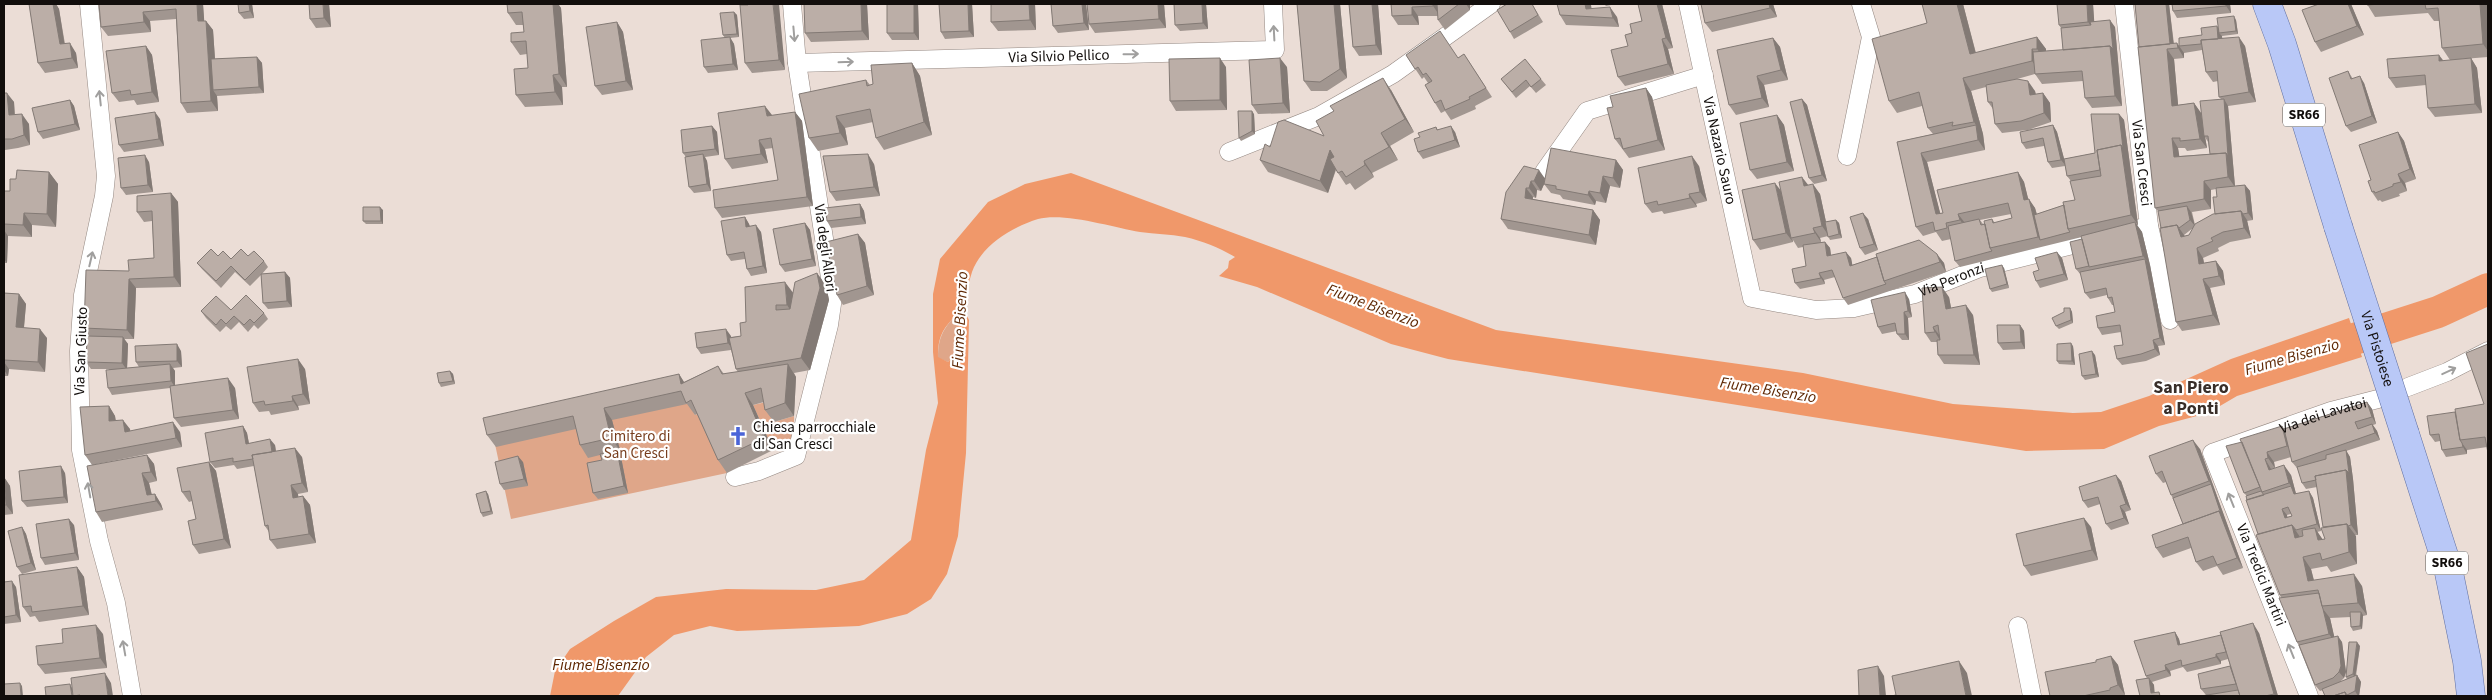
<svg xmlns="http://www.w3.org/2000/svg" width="2492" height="700" font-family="'Source Sans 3',sans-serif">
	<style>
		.green { fill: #dfa689 }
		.water { fill: #f0986a; fill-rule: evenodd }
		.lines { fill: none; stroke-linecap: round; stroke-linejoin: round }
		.river { stroke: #f0986a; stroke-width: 32 }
		.minor-casing { stroke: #948882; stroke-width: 19 }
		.primary-casing { stroke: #6170a2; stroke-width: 29 }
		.minor { stroke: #fff; stroke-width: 18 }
		.primary { stroke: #b9c8f7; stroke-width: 28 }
		.primary-bridge-casing { stroke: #6170a2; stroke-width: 29; stroke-linecap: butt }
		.primary-bridge { stroke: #b9c8f7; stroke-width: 28 }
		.wall { fill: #a19690; fill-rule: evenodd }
		.shaded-wall { fill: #837a75 }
		.building { fill: #bbaea7; stroke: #837a75; fill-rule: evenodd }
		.oneway { stroke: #a09f9e }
		.labels { text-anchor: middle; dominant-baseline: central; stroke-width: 4.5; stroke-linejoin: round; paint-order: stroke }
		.shield { fill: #fff; stroke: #595655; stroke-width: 1 }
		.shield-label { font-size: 14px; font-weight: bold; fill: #120e0c }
		.street-label { font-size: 15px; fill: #120e0c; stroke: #fff }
		.poi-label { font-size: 15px; fill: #120e0c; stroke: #fff; text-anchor: start }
		.park-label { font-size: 15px; fill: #773e1e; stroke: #fff }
		.water-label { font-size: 16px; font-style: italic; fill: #5f2804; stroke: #fff }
		.quarter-label { font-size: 18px; font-weight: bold; fill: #382e29; stroke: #fff }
	</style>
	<rect width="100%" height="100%" fill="#ebddd6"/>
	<path class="green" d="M956 315 959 319 955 334 958 351 948 362 938 358C938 338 943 329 956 315Z
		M687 387 695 415 699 413 727 473 511 519 492 430Z
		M770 401 774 422 794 416V443L773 450 753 405Z"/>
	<path class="water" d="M1071 173 1496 330 1803 373 1953 404 2073 413 2101 412 2149 396 2231 359 2349 318 2362 357 2237 396 2208 413 2159 426 2104 449 2026 451 1448 359 1391 344 1257 287 1219 276 1228 268 1229 261 1235 257C1220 248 1203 241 1185 237 1170 234 1155 234 1140 232 1112 227 1064 212 1038 219 1012 227 981 246 972 272 967 290 960 303 969 320L966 453 958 536 947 574 931 599 907 614 859 626 737 631 710 626 674 635 646 657 618 696H550L555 671 570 649 614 621 656 597 726 589 816 590 864 580 911 540 926 450 938 403 933 352V294L940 259 988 202 1025 184ZM956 315 959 319 955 334 958 351 948 362 938 357C938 337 942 330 956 315Z"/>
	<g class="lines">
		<path class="river" d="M2314 352 2438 312 2488 289"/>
		<g class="minor-casing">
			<g id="minor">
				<path d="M89 4 106 176 104 196 83 295 79 351 81 450 99 541 116 603 132 696"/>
				<path id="s1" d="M1688 4 1752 298 1816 310 1854 308 1915 294 1980 268 2149 226"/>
				<path id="s2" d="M2124 4 2149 226 2170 320"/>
				<path id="s3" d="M797 63 1275 50 1273 4"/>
				<path d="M1229 152 1319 116 1393 74 1491 4"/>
				<path d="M1847 156 1871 37 1861 4"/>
				<path d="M1544 172 1587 111 1704 75"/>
				<path d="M2408 387 2447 372 2488 351"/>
				<path d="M735 477 759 471 796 456 829 325 833 297 797 63 792 4"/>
				<path d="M2018 626 2032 696"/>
				<path id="s4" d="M2309 696 2212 453 2331 411 2378 399"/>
			</g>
		</g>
		<g class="primary-casing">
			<path id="primary" d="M2267 4 2282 44 2338 226
				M2405 434 2448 568 2467 661 2471 696"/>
		</g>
		<use href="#minor" class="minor"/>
		<use href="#primary" class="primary"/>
		<g class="primary-bridge-casing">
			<g id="primary-bridge">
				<path id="s5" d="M2338 226 2405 434"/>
			</g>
		</g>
		<use href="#primary-bridge" class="primary-bridge"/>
	</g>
	<path class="wall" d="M29 4H56L59 9 65 44 76 53 78 68 45 73 38 63Z
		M99 4H203L204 21H206L213 30 215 59 257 57 262 63 264 93 217 96 218 111 187 113 181 103 176 19 150 21 151 32 108 36 101 27Z
		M252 4 254 18 244 19 239 13Z
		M329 4 331 27 316 28 310 19Z
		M507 4H558L561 8 567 87H562L563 105 525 107 516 95 528 68 527 54 520 55 511 42 524 32 523 25H516L508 13Z
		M867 4 869 40 811 42 805 33Z
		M887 4H918L919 40H892L887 33Z
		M972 4 974 37 945 39 941 32Z
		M1035 4 1036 30 998 31 991 22Z
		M1051 4H1086L1089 30 1058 33 1053 26Z
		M1087 4H1164L1166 28 1095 33 1089 24Z
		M1206 4 1208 29 1180 31 1175 25Z
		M1297 4H1340L1347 78 1327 91H1311L1304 81Z
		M1349 4H1378L1382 55 1359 56 1353 47Z
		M1391 4H1470V10L1445 30 1438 20V16H1418L1419 25H1398L1392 16Z
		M1532 4 1543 22 1514 39 1510 32Z
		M1557 4H1596L1591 5V9L1617 17 1619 27 1566 25 1560 15Z
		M1604 4H1616L1606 6Z
		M1638 4H1662L1673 48 1668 49 1674 74 1625 86 1618 77 1632 33 1642 21Z
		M1773 4 1777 17 1712 32 1705 23Z
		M1922 4H1963L1976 53 2037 37 2046 49V51L2063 50 2061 28 2059 25 2093 4 2094 22 2115 27 2122 106 2092 108 2085 98 2083 81 2042 84 2035 74 2010 81 2035 91 2036 94 2043 93 2050 103 2051 122 2028 130 2053 125 2057 132 2064 159 2095 153 2119 114 2124 120 2138 225H2137L2142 232 2150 265 2165 345 2158 346 2160 355 2146 361 2122 365 2117 359 2123 345 2121 332 2102 335 2098 328 2115 312 2114 305H2112L2108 298 2107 295 2090 299 2085 293 2081 275 2076 269 2082 239V237L1960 267 1955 261 1951 239 1942 241 1936 232 1923 236 1916 227 1897 142 1933 134 1928 128 1922 106 1897 113 1889 101 1927 23ZM1986 87 1988 102 1993 109 1995 124 2002 133 2027 130 2022 143 2026 149 2044 146 2048 162 2052 168 2065 166 2067 176 2071 181 2075 200 2064 205 2037 214 2035 208 2028 199 2024 182 2018 172 1943 213H1940L1927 162 1985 150 1983 134 1971 91ZM2011 214 2012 218 1995 223 1992 219 1983 224 1980 220Z
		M2135 4H2169L2174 44 2179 46 2202 35 2219 29 2236 20 2238 34 2222 36V38L2245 46 2256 102 2228 106 2235 186 2245 185 2250 191 2253 220 2247 221 2251 238 2230 242 2218 248 2219 251 2203 258 2204 263 2216 261 2223 271 2225 285 2210 288 2220 325 2182 331 2176 322 2161 228 2158 211 2155 208ZM2202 50 2206 72 2213 82 2218 81 2219 97 2221 99 2201 113 2194 103 2178 105 2174 59 2184 58V53ZM2205 137 2208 142 2210 154 2179 156 2178 148H2185L2187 151 2207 148ZM2216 189 2217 197 2215 214 2195 225 2192 212 2211 209V190ZM2193 228 2189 235 2185 236 2184 235Z
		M2172 4H2230L2231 13 2177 18 2173 11Z
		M2351 4 2364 35 2321 52 2315 42Z
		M2352 4H2488V57L2450 60 2442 48 2439 21H2434L2428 13 2375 17 2367 4 2353 5Z
		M748 5 785 70 752 73 745 63Z
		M734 12 737 15 739 37 730 38 734 44 738 70 708 73 704 67 725 38 723 35Z
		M617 22 623 32 633 90 602 95 595 86Z
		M1773 38 1780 47 1788 80 1764 85 1769 107 1736 115 1729 105Z
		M146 46 152 55 159 102 137 105 134 100 119 102 112 93Z
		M1464 54 1492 97 1475 106 1476 109 1451 120 1445 111 1441 113 1435 103 1428 83 1424 77 1422 79 1406 55 1458 58Z
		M2471 58 2477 68 2482 113 2435 117 2428 108 2426 85 2396 88 2389 78 2443 61Z
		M912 63 920 76 932 135 884 150 876 138 873 122 845 128 848 145 818 151 809 138 866 80 870 85 873 84Z
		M1226 67 1227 110 1176 111 1170 101Z
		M1287 67 1290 113 1258 114 1252 105Z
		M2348 71 2353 79 2364 83 2377 123 2351 132 2346 126Z
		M1501 79H1541L1546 85 1536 93 1530 86 1516 98Z
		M1646 88 1652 97 1665 150 1629 158 1615 139 1613 107Z
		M1391 90 1414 132 1390 146 1398 160 1372 173 1374 177 1355 190 1350 183 1346 185 1336 170 1328 193 1268 172 1260 160 1270 147 1324 136Z
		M4 93 14 102 15 115 29 124 30 145 18 148 5 150 4 148Z
		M1802 99 1807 105 1827 181 1814 184 1809 178Z
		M70 100 74 106 80 130 43 139 38 132Z
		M795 112 802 121 813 206 722 218 715 208 778 180 773 148 765 149 768 163 732 169 725 159 772 116Z
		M1254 114 1255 134 1241 141 1239 138Z
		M1777 115 1784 125 1794 171 1757 179 1750 170Z
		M160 119 164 146 124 152 119 145Z
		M712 126 717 132 719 155 705 157 707 161 711 191 694 193 689 187 686 157 683 153Z
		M1436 127 1438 130 1455 132 1460 147 1423 159 1418 152 1420 137Z
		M2398 132 2404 141 2416 179 2405 183 2407 191 2399 194 2400 196 2382 202 2380 200 2378 201 2372 192 2371 180Z
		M1616 160 1623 170 1620 188 1610 186 1606 203 1596 201 1595 205 1563 199 1560 195 1551 193 1544 184 1541 191 1537 190 1536 198 1533 197V199L1593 210 1600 220 1596 245 1508 229 1501 219 1524 166 1545 178Z
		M149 162 153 192 126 195 121 188Z
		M874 164 880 196 836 201 830 192Z
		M1699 166 1707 201 1696 204 1697 207 1664 214 1662 211 1652 213 1645 204Z
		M49 172 58 184 56 227 32 225V237L8 236 7 263H4V191H10L16 179Z
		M1808 185 1820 194 1826 222 1836 220 1839 223 1842 238 1830 240 1828 236 1820 238 1821 242H1825L1830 248 1831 255 1851 258 1852 265 1877 257 1919 240 1944 263 1946 272 1848 305 1843 298 1835 277 1824 280 1825 284 1800 289 1795 283 1806 266 1803 247 1798 248 1793 240V242L1760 250 1753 240 1781 191Z
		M171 193 178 202 181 287 136 288 134 339H124L128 344 127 368 139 367 136 362 181 351 182 367 173 368 175 371V386L235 388 239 419 181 427 174 418 170 388 112 395 108 388 109 369H91L86 362 89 336 84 328 129 271 154 258 152 221 144 222 137 212Z
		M860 204 864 211 866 224 831 228 827 221Z
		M383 210V224H366L363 221Z
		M745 217 749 224 750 226 761 232 767 273 751 276 747 269 745 259 731 261 727 255Z
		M1868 219 1878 250 1865 255 1860 248Z
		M805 223 810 230 816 266 785 272 780 265Z
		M858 234 865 243 874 295 843 305 837 295Z
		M218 256 231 259 248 256 264 261 268 267 262 274 285 272 290 278 292 307 268 309 263 303 261 275 250 286 235 272 221 288 202 269 197 263Z
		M2062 258 2068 280 2040 288 2036 281 2039 270Z
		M2004 268 2009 288 1992 292 1990 289Z
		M826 285 829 300 810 370 794 373 796 377 794 416 774 422 765 410 764 402 753 405 773 450 727 473 718 460 697 414 695 415 687 404 612 420 620 450 617 451 621 457 628 493 598 499 593 493 602 460 600 455 588 458 580 445 576 429 496 447 487 435 679 374 684 382 718 366 724 374 738 372 736 369 731 350 701 354 697 348 731 336V337L741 336 746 322 793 293Z
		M4 293 19 294 26 304 24 328 47 338 45 372 9 369 8 376H4Z
		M1949 297 1951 308 1973 315 1980 365 1944 364 1938 355 1937 342H1931L1925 333Z
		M1909 299 1912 317 1908 318 1909 340H1902L1897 334V331L1882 334 1878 327Z
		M2070 308 2072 312 2073 323 2059 329 2056 326 2064 312Z
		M231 310 264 313 268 319 258 329 254 325 248 332 239 322 231 330 226 326 220 332 206 318 201 311Z
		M2020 325 2024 331 2025 349 2003 350 1998 343Z
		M2488 344 2487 447 2467 450V454L2446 457 2442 450 2440 441 2435 442 2430 435 2455 412 2484 404Z
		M2073 346 2075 365 2059 364 2057 361Z
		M2095 355 2099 377 2085 380 2082 376Z
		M305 369 310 404 298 406 299 410 271 415 269 411 259 412 253 403Z
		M450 371 453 374 455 384 441 387 439 383Z
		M2367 402 2372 409 2376 424 2373 425 2377 431 2380 440 2346 451 2350 457 2353 479 2358 535H2355L2357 564 2331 572 2327 566 2311 569 2314 580 2362 586 2367 615 2363 616 2362 629 2353 631 2351 627V617L2330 618 2334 637 2342 642 2346 672 2344 678 2340 682 2347 679 2346 677 2360 646 2356 676 2357 675 2361 682 2359 696H2325L2323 690 2320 691 2315 685 2299 645 2297 642 2258 534 2247 496 2244 493 2242 442ZM2291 457 2292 462 2297 468H2298L2302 483 2306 489 2317 487 2325 539 2323 540 2317 532 2321 531 2313 498 2309 491 2296 494 2291 475 2272 469 2275 468 2274 462ZM2291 514 2292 516 2287 517V515Z
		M109 406 115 416 116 420 130 429V431L180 432 182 447 92 465 85 455Z
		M243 426 247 433 249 443 275 445 276 451 302 457 308 492 298 494V497L303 496 310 505 316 543 277 549 270 540 269 532 265 526 254 466 237 469 234 465 215 468 210 462Z
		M2200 449 2243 568 2223 575 2217 566 2203 571 2196 562 2191 548 2163 558 2156 548 2183 524 2166 482 2163 483 2156 474Z
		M147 455 154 464 157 481 149 483 152 495 155 494 161 504 163 510 102 522 96 512Z
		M209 462 216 471 231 548 199 554 193 545 196 519 192 501 189 502 182 492Z
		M523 462 528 486 504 490 500 484Z
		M65 473 68 503 27 507 22 501Z
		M4 477 10 486 13 514 4 515Z
		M2121 481 2131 510 2125 512 2129 524 2111 530 2106 524 2100 504 2088 508 2083 501Z
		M488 494 493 514 483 517 481 513Z
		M74 525 79 560 45 565 41 558Z
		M22 527 26 534 36 570 22 574 17 567Z
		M2091 527 2098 560 2031 576 2024 566Z
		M77 567 84 577 89 615 39 622 35 616 30 617 23 607Z
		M4 582 16 587 21 622 4 624Z
		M2175 632 2179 639 2180 644 2259 633 2278 696H2201L2206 695 2201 689 2230 666 2228 659 2221 661V664L2187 672 2183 667 2170 671 2171 676 2152 682 2154 685 2140 696 2147 679 2146 676Z
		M103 634 107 668 45 674 38 665Z
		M2111 656 2118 665 2125 695 2120 696H2050L2096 662Z"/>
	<path class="shaded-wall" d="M53 4H56L59 9 66 54 60 44Z
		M197 4H203L205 31 198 21Z
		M249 4H252L254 18 250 11Z
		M323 4H329L331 27 324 18Z
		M552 4H558L561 8 567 87 559 74Z
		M773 4H779L785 70 779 60Z
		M861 4H867L869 40 862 31Z
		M914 4H918L919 40 914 33Z
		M968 4H972L974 37 969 31Z
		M1029 4H1035L1036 30 1030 20Z
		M1082 4H1086L1089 30 1084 23Z
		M1158 4H1164L1166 28 1159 19Z
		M1202 4H1206L1208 29 1203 23Z
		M1334 4H1340L1347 78 1340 69Z
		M1372 4H1378L1382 55 1376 45Z
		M1433 4H1440V16L1433 6Z
		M1466 4H1470V10Z
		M1585 4H1590L1591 5 1593 17 1586 9Z
		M1657 4H1662L1673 48 1666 38Z
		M1769 4H1773L1777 17 1770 8Z
		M1957 4H1963L1979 66 1970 54Z
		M2087 4H2093L2095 32 2088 22Z
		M2166 4H2169L2174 48 2170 47Z
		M2226 4H2230L2231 13 2226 6Z
		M2348 4H2351L2364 35 2357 26Z
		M2480 4H2488V51L2483 44Z
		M1412 7 1418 16 1419 25 1412 15Z
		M1610 7 1617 17 1619 27 1613 18Z
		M143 12 150 21 151 32 144 22Z
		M734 12 737 15 739 37 737 34Z
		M2234 16 2236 20 2238 34 2236 31Z
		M2110 20 2115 27 2122 106 2115 96 2110 46Z
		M206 21 213 30 217 89 213 90 217 96 218 111 211 101Z
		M617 22 623 32 633 90 626 81Z
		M2217 26 2221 32 2219 33 2222 36 2223 48 2218 41Z
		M730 37 734 44 738 70 733 64Z
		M2037 37 2046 49V61L2037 49Z
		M2239 37 2245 46 2256 102 2249 92Z
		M1773 38 1780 47 1788 80 1781 70Z
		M1662 39 1668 49 1674 74 1668 64Z
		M70 43 76 53 78 68 72 58Z
		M2177 43 2184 53V58L2178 48Z
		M146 46 152 55 159 102 152 92Z
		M2032 49 2040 62 2041 73 2032 61Z
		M2167 49 2174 59 2179 115 2172 106Z
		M2439 55 2446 64 2439 61Z
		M257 57 262 63 264 93 259 87Z
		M1220 58 1226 67 1227 110 1220 100Z
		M1280 58 1287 67 1290 113 1283 103Z
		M2471 58 2477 68 2482 113 2475 104Z
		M912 63 920 76 932 135 924 122Z
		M553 75 562 87 563 105 555 92Z
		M1757 76 1764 85 1769 107 1762 98Z
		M2360 76 2364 83 2377 123 2372 116Z
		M1383 78 1391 90 1414 132 1405 119Z
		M1963 78 1971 91 1983 134 1985 150 1978 140 1976 125 1974 122Z
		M2028 81 2035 91 2037 105 2030 95Z
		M1646 88 1652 97 1665 150 1658 140Z
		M7 93 14 102 15 125 9 115Z
		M2043 93 2050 103 2051 122 2044 113Z
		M1802 99 1807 105 1827 181 1822 175Z
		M2224 99 2228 106 2235 187 2228 177 2226 153Z
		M70 100 74 106 80 130 75 124Z
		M2194 103 2201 113 2207 148 2200 139Z
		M765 106 772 115 773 126 767 116Z
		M1252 111 1254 114 1255 134 1252 131Z
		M155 112 160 119 164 146 159 139Z
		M795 112 802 121 813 206 807 197Z
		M22 114 29 124 30 145 24 135Z
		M2119 114 2124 120 2138 225 2131 215 2121 145Z
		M1777 115 1784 125 1794 171 1787 162Z
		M836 116 845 128 848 145 840 133Z
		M2053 125 2057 132 2066 166 2061 160Z
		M712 126 717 132 719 155 715 149Z
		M1451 126 1455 132 1460 147 1455 140Z
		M2398 132 2404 141 2416 179 2410 169Z
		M1381 133 1390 146 1398 160 1389 147Z
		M2172 138 2178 148 2181 166 2174 157Z
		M759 140 765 149 768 163 761 154Z
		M1330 150 1338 162 1328 193 1320 181Z
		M1921 153 1927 162 1943 224 1936 214Z
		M703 154 707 161 711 191 707 184Z
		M868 154 874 164 880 196 874 187Z
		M145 155 149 162 153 192 148 185Z
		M1692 156 1699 166 1707 201 1700 192Z
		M1616 160 1623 170 1620 188 1613 178Z
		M1364 161 1372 173 1374 177 1365 165Z
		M1539 170 1546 180 1541 191 1534 181Z
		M49 172 58 184 56 227 47 214Z
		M2018 172 2024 182 2031 210 2024 200Z
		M2398 174 2405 183 2407 191 2401 182Z
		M1603 176 1610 186 1606 203 1600 193Z
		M1802 177 1809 186H1804Z
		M1531 181 1537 190 1536 198 1529 188Z
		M2204 181 2211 190V209L2204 199Z
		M1775 183 1782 192 1791 238 1793 242 1786 233Z
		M1813 184 1820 194 1829 236 1822 226Z
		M2245 185 2250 191 2253 220 2248 213Z
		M1526 188 1533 197 1531 207 1525 198Z
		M1589 191 1596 201 1595 205 1588 195Z
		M171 193 178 202 181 287 174 277Z
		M1689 194 1696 204 1697 207 1690 198Z
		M2029 199 2035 208 2043 239 2040 240 2038 237Z
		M860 204 864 211 866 224 861 217Z
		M2187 206 2191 212 2195 226 2190 220Z
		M380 207 383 210V224L381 221Z
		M1593 210 1600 220 1596 245 1589 235Z
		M2241 211 2247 220 2251 238 2244 228Z
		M24 213 32 225V237L23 225Z
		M1863 213 1868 219 1878 250 1874 244Z
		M1958 214 1965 223 1967 230 1960 220Z
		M745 217 749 224 751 233 746 227Z
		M1836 220 1839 223 1842 238 1839 234Z
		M2135 222 2142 232 2150 265 2143 256Z
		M805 223 810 230 816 266 812 259Z
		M756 225 761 232 767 273 763 266Z
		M2177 225 2184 235 2188 247 2181 237Z
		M1813 228 1820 238 1821 242 1815 233Z
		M4 230 8 236 7 263 4 259Z
		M858 234 865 243 874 295 867 286Z
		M1825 242 1830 248 1832 263 1827 256Z
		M2197 248 2203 258 2206 273 2199 264Z
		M1846 252 1851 258 1854 273 1850 266Z
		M2057 252 2062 258 2068 280 2064 274Z
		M1937 254 1944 263 1946 272 1940 262Z
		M2145 259 2150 265 2165 345 2160 338Z
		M2216 261 2223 271 2225 285 2219 276Z
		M2002 265 2004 268 2009 288 2007 284Z
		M285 272 290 278 292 307 287 301Z
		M817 273 826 285 829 300 810 370 801 358Z
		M1819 273 1824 280 1825 284 1821 278Z
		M129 279 136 288 134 339 127 330Z
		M2203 279 2210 288 2220 325 2213 315Z
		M785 282 794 294 795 317 787 305Z
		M1942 287 1949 297 1953 318 1946 309Z
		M1905 292 1909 299 1912 317 1908 311Z
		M19 294 26 304 23 337 16 327Z
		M1966 305 1973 315 1980 365 1974 355Z
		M2070 308 2072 312 2073 323 2071 320Z
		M1904 312 1908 318 1909 340 1905 334Z
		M2020 325 2024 331 2025 349 2021 342Z
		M1933 327 1940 336 1941 342 1935 332Z
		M40 329 47 338 45 372 38 362Z
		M726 329 731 336 733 350 728 343Z
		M123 337 128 344 127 370 122 363Z
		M2153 340 2158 346 2160 355 2155 349Z
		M2071 343 2073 346 2075 365 2072 361Z
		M177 344 181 351 182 367 177 361Z
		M2092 351 2095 355 2099 377 2096 374Z
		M298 359 305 369 310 404 303 394Z
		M4 362 9 369 8 376 4 370Z
		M170 364 175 371V387L171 381Z
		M788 364 796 377 794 416 785 403Z
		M450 371 453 374 455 384 453 381Z
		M679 374 687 387 681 384Z
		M228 378 235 388 239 419 233 410Z
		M745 393 753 405 773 450 764 438Z
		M292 396 298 406 299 410 293 401Z
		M2367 402 2372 409 2376 424 2372 417Z
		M109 406 115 416 116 431 109 421Z
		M604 408 612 420 620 450 611 438Z
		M123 420 130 429 132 442 125 432Z
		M173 422 180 432 182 447 176 438Z
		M2372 424 2377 431 2380 440 2375 433Z
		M243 426 247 433 250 450 246 444Z
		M2282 426 2289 435 2294 456 2287 446Z
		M270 439 275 445 277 461 273 455Z
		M2193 440 2200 449 2243 568 2237 558 2219 511 2211 484 2209 481Z
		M2462 443 2467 450V454L2463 447Z
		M295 448 302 457 308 492 302 483Z
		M2346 450 2350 457 2353 479 2358 535 2351 525 2346 470Z
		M617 451 621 457 628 493 624 486Z
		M2267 452 2274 462 2275 468 2268 458Z
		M147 455 154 464 157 481 151 472Z
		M518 456 523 462 528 486 524 479Z
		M2265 459 2271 469 2275 480 2269 470Z
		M209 462 216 471 231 548 224 539Z
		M2284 465 2291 475 2298 501 2294 494 2291 486 2289 483Z
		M61 466 65 473 68 503 64 497Z
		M142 473 149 483 153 501 147 495Z
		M2116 475 2121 481 2131 510 2126 504Z
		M4 477 10 486 13 514 6 505Z
		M291 485 298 494 300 507 293 498Z
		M486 491 488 494 493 514 491 511Z
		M2309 491 2313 498 2321 531 2317 524Z
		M155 494 161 504 163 510 156 501Z
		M303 496 310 505 316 543 309 534Z
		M2120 506 2125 512 2129 524 2124 518Z
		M2282 509 2287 515 2289 524 2285 518Z
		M2084 518 2091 527 2098 560 2092 550Z
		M69 519 74 525 79 560 75 553Z
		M2347 524 2356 536 2357 564 2349 552Z
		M2292 525 2300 537 2295 538Z
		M22 527 26 534 36 570 31 563Z
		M2315 528 2323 540H2318Z
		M2303 557 2311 569 2316 590 2308 581Z
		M77 567 84 577 89 615 83 606Z
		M2354 574 2362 586 2367 615 2358 603Z
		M12 581 16 587 21 622 16 615Z
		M2323 609 2330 618 2336 644 2329 634Z
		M2361 612 2363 615 2362 629 2360 626Z
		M2253 623 2259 633 2278 696H2275L2274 694Z
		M96 625 103 634 107 668 100 658Z
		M2175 632 2179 639 2182 651 2178 645Z
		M2338 636 2342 642 2346 672 2344 678 2339 672Z
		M2357 642 2360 646 2355 678 2353 674Z
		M2216 654 2221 661V664L2216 657Z
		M2111 656 2118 665 2125 695 2118 685Z
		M1959 661 1967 673 1972 696H1966Z
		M2165 665 2170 671 2171 676 2166 670Z
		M1878 666 1884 676 1886 696H1880Z
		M105 673 111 683 113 696H108Z
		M2357 675 2361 682 2359 696H2358L2355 691Z
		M2149 678 2154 685 2155 696 2151 693Z
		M20 683 22 686 23 696H21Z
		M70 684 72 688 73 696H72Z"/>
	<path class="building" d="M29 4H53L60 44 70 43 72 58 38 63Z
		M99 4H197L198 21H206L211 101 181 103 176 9 143 12 144 22 101 27Z
		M238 4H249L250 11 239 13Z
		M309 4H323L324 18 310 19Z
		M507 4H553L559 74 553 75 555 92 516 95 514 69 528 68 526 41 511 42V33L524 32 522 12 508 13Z
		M748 4H773L779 60 745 63 740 5H748Z
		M804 4H861L862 31 805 33Z
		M887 4H914V33H887Z
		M939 4H968L969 31 941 32Z
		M991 4H1029L1030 20 991 22Z
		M1051 4H1082L1084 23 1053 26Z
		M1087 4H1158L1159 19 1089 24Z
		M1174 4H1202L1203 23 1175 25Z
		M1297 4H1334L1340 69 1320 82 1304 81Z
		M1349 4H1372L1376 45 1353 47Z
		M1391 4H1433V6L1412 7V15L1392 16Z
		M1437 4H1459L1438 20Z
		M1507 4H1532L1538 15 1510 32 1497 10Z
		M1557 4H1585L1586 9 1610 7 1613 18 1560 15Z
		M1638 4H1657L1666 38 1662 39 1668 64 1618 77 1611 50 1628 46 1625 35 1632 33 1630 24 1642 21Z
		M1701 4H1769L1770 8 1705 23Z
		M1922 4H1957L1970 54 2037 37V49H2032V61L1963 78 1974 122 1952 126 1953 122 1928 128 1919 92 1889 101 1872 39 1927 23Z
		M2057 4H2087L2088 22 2059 25Z
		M2135 4H2166L2170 44 2139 47Z
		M2172 4H2226V6L2173 11Z
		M2319 4H2348L2357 26 2315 42 2302 10Z
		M2367 4H2381L2367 5Z
		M2425 4H2480L2483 44 2442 48 2438 8 2426 9Z
		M734 12 737 34 723 35 720 13Z
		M2234 16 2236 31 2219 33 2217 18Z
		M2110 20 2113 49 2110 46 2063 50 2061 28 2091 25 2090 22Z
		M617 22 626 81 595 86 586 27Z
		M2217 26 2218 39 2201 40V44L2179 46V38L2202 35 2201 28Z
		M1440 31 1458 58 1464 54 1486 88 1469 97 1470 99 1445 110 1441 100 1435 103 1425 85 1432 81 1426 73 1423 75 1418 67 1415 69 1406 55Z
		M730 37 733 64 704 67 701 40Z
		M2239 37 2249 92 2219 97 2217 71 2206 72 2201 40Z
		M1773 38 1781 70 1757 76 1762 98 1729 105 1717 50Z
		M2177 43 2178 48 2167 49 2172 106 2194 103 2200 139 2180 141V138H2172L2174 157 2226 153 2228 177 2204 181V199L2155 208 2138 47Z
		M146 46 152 92 131 95 130 90 112 93 106 51Z
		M2110 46 2115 96 2085 98 2082 71 2035 74 2033 52Z
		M2439 55V61L2471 58 2475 104 2428 108 2425 75 2389 78 2387 59Z
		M257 57 259 87 213 90 211 59Z
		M1220 58V100L1170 101 1169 59Z
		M1280 58 1283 103 1252 105 1249 60Z
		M1525 59 1541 79 1531 87 1526 80 1512 92 1501 79Z
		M912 63 924 122 876 138 870 109 836 116 840 133 809 138 799 94 866 80 867 86 873 84 871 65Z
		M2348 71 2351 79 2360 76 2372 116 2346 126 2329 78Z
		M1383 78 1405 119 1381 133 1389 147 1364 161 1365 165 1346 177 1342 171 1338 173 1330 159 1334 157 1330 150 1320 181 1260 160 1265 144 1270 147 1278 122 1284 120 1324 136 1316 121 1334 111 1330 106Z
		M2017 79 2028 81 2030 95 2043 93 2044 113 2021 121 1995 124 1992 102H1988L1986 85Z
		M1646 88 1658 140 1623 149 1620 138 1615 139 1607 108 1613 107 1610 96Z
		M4 93H7L9 115 22 114 24 135 12 139H4Z
		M1802 99 1822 175 1809 178 1790 102Z
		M2224 99 2228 156 2226 153 2210 154 2208 136H2204L2200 101Z
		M70 100 75 124 38 132 32 108Z
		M765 106 767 116 795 112 807 197 715 208 713 190 778 180 771 138 759 140 761 154 725 159 718 113Z
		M1238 111H1252V131L1239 138Z
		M155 112 159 139 119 145 115 118Z
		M2091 114H2119L2123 148 2121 145 2097 150 2100 170 2067 176 2064 159 2095 153Z
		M1777 115 1787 162 1750 170 1740 123Z
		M1976 125 1978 140 1921 153 1936 214 1943 213 1937 190 2018 172 2024 200 2029 199 2038 237 1990 248 1984 221 1992 219 1993 223 2012 218 2008 203 1958 214 1960 220 1946 223 1947 228 1935 231 1933 222 1916 227 1897 142Z
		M2053 125 2061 160 2048 162 2043 138 2022 143 2020 132Z
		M712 126 715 149 683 153 681 130Z
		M1451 126 1455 140 1418 152 1414 139 1420 137 1418 133 1436 127 1437 130Z
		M2398 132 2410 169 2398 174 2401 182 2393 184V186L2375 193 2374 191 2372 192 2368 181 2371 180 2359 145Z
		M2121 145 2131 215 2068 229 2063 202 2075 200 2070 181 2101 176 2097 150Z
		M1551 148 1616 160 1613 178 1603 176 1600 193 1589 191 1588 195 1556 189V186L1544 184Z
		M703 154 707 184 689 187 685 157Z
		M868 154 874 187 830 192 823 156Z
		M145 155 148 185 121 188 118 158Z
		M1692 156 1700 192 1689 194 1690 198 1658 205 1657 201 1645 204 1638 168Z
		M1524 166 1539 170 1534 181H1531L1529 188H1526L1525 198 1593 210 1589 235 1501 219 1506 192Z
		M17 170 49 172 47 214 24 213 23 225 4 224V191H10V179H16Z
		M1802 177 1804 186 1813 184 1822 226 1813 228 1815 233 1791 238 1779 182Z
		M1775 183 1786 233 1753 240 1742 190Z
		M2245 185 2248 213 2243 214 2241 211 2215 214 2213 197H2217L2216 188Z
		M171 193 174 277 129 279 127 330 84 328 86 270 129 271 128 260 154 258 152 211 137 212V196Z
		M860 204 861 217 827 221 825 208Z
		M2064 205 2068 229 2070 232 2040 240 2034 215Z
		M2187 206 2190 220 2179 228 2177 225 2161 228 2158 211Z
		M363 207H380L381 221H363Z
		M2241 211 2244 228 2223 232 2211 238 2213 241 2197 248 2199 264 2216 261 2219 276 2203 279 2213 315 2176 322 2160 228 2177 225 2181 237 2189 235 2195 224 2213 214Z
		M1863 213 1874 244 1860 248 1850 217Z
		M745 217 746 227 756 225 763 266 747 269 744 252 727 255 721 221Z
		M1979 219 1981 225 1985 224 1990 248 1992 251 1955 261 1948 226Z
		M1836 220 1839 234 1828 237 1825 222Z
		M2135 222 2143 256 2089 267 2081 236Z
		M805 223 812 259 780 265 773 229Z
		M858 234 867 286 837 295 826 242Z
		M2082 239 2089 266 2076 269 2070 242Z
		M1919 240 1937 254 1940 262 1884 281 1876 254Z
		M1825 242 1827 256 1846 252 1850 266 1877 257 1884 281 1886 284 1843 298 1832 270 1819 273 1821 278 1795 283 1792 269 1806 266 1803 245Z
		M211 249 218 256 223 251 231 259 241 249 248 256 254 251 264 261 245 280 231 266 216 281 197 263Z
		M2057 252 2064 274 2036 281 2033 272 2039 270 2035 258Z
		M2145 259 2160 338 2153 340 2155 349 2141 354 2117 359 2114 346 2123 345 2120 325 2098 328 2096 316 2115 312 2112 297 2108 298 2106 288 2085 293 2080 272Z
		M2002 265 2007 284 1990 289 1985 269Z
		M285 272 287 301 263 303 261 274Z
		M817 273 820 288 801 358 736 369 729 338 741 336 740 323 746 322 745 287 785 282 787 305H776V310L790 309 795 282Z
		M1942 287 1946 309 1966 305 1974 355H1938L1937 340H1940L1938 325 1933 327 1935 332 1925 333 1922 288Z
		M1905 292 1908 311 1904 312 1905 334H1897L1895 323 1878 327 1871 300Z
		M4 293 19 294 16 327 40 329 38 362 4 360Z
		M246 295 264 313 254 323 250 319 244 325 234 316 226 324 221 319 216 325 201 311 216 296 231 310Z
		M2064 308H2070L2071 320 2056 326 2052 318 2064 312Z
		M1997 325H2020L2021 342 1998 343Z
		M726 329 728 343 697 348 695 333Z
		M87 336 123 337 122 363 86 362Z
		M2071 343 2072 361H2057V344Z
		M177 344V361L136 362 135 346Z
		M2488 344V453L2485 437 2460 440 2455 409 2484 404 2466 353Z
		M2092 351 2096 374 2082 376 2079 354Z
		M298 359 303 394 292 396 293 401 265 405 264 401 253 403 247 367Z
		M170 364 171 381 108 388 106 370Z
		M788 364 785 403 765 410 761 388 745 393 764 438 718 460 691 400 686 403 681 391 604 408 611 438 580 445 573 416 487 435 483 418 679 374 681 384 718 366 722 374Z
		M450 371 453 381 439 383 437 373Z
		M228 378 233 410 174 418 170 386Z
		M2367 402 2372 417 2355 422 2358 429 2372 424 2375 433 2292 462 2284 429Z
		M109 406V421L123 420 125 432 173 422 176 438 85 455 80 407Z
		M2455 412 2460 440 2462 443 2463 447 2442 450 2439 434 2430 435 2427 416Z
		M243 426 246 444 270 439 272 452 252 455 253 459 233 462V458L210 462 205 433Z
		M2282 426 2287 446 2267 452 2268 458 2265 459 2269 470 2284 465 2289 483 2262 492 2240 439Z
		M2193 440 2209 481 2171 495 2162 471 2156 474 2149 456Z
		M2242 442 2260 487 2244 493 2226 446Z
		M295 448 302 483 291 485 293 498 303 496 309 534 270 540 268 525 265 526 252 455Z
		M2346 450 2349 473 2346 470 2315 476 2316 480 2302 483 2297 467 2326 459V455Z
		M617 451 624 486 593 493 587 463 602 460 600 454Z
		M147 455 151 472 142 473 147 495 155 494 156 501 96 512 87 466Z
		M518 456 524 479 500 484 495 462Z
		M209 462 224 539 193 545 188 521 196 519 190 491 182 492 177 468Z
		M61 466 64 497 22 501 19 471Z
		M2346 470 2351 525 2348 526 2347 524 2323 527 2315 476Z
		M2116 475 2126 504 2120 506 2124 518 2106 524 2098 497 2083 501 2079 487Z
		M4 478 6 505H4Z
		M2211 484 2221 514 2219 511 2183 524 2173 498Z
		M2291 486 2294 494 2309 491 2317 524 2296 530 2292 525 2258 534 2246 500ZM2288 507 2292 516 2285 518 2282 509Z
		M486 491 491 511 481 513 476 494Z
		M2261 491 2264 495 2247 500 2246 496Z
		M2219 511 2237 558 2217 565 2213 556 2196 562 2188 537 2156 548 2152 535Z
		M2084 518 2092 550 2024 566 2016 534Z
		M69 519 75 553 41 558 36 524Z
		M2347 524 2349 552 2322 560 2320 553 2303 557 2308 581 2354 574 2358 603 2322 606 2318 590 2280 595 2256 535 2292 525 2295 538 2303 536 2302 530 2315 528 2318 540 2325 539 2321 528Z
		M22 527 31 563 17 567 8 531Z
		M77 567 83 606 32 612 31 606 23 607 19 575Z
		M12 581 16 615 4 617V582Z
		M2319 593 2322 606 2323 609 2329 634 2297 642 2279 598Z
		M2350 612H2361L2360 626 2351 627Z
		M2253 623 2274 694 2265 696H2240L2220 632Z
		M96 625 100 658 38 665 36 646 63 643 62 629Z
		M2175 632 2178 645 2221 635 2226 652 2216 654V657L2182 666 2181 660 2165 665 2166 670 2146 676 2134 641Z
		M2338 636 2341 666 2339 672 2333 678 2315 685 2299 645Z
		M2349 642H2357L2353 674 2346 677Z
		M2111 656 2118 685 2110 688V690L2083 696H2050L2045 672 2096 662V660Z
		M1959 661 1966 696H1891L1896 695 1892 676Z
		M1878 666 1880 696H1859L1858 670Z
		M2230 666 2236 684 2201 689 2198 674Z
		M105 673 108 696H80V695L73 696 71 678Z
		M2357 675 2355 691 2347 695 2345 692 2333 696H2325L2322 689Z
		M2149 678 2151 693 2159 692 2160 696H2140L2136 680Z
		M20 683 21 696H4V684Z
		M70 684 72 696H46L45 687Z
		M2238 690 2240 696H2201Z
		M2345 692 2346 696H2333Z"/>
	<defs><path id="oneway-shaft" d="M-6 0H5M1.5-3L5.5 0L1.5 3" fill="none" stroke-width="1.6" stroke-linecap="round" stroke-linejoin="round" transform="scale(1.25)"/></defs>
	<g class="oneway">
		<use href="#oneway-shaft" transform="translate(1274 33) rotate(-93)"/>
		<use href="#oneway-shaft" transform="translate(794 34) rotate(85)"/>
		<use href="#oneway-shaft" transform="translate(1131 54) rotate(-1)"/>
		<use href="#oneway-shaft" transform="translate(846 62) rotate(-2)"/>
		<use href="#oneway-shaft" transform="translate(100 98) rotate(-96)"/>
		<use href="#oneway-shaft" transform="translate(91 259) rotate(-77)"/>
		<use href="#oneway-shaft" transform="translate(2449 371) rotate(-25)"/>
		<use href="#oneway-shaft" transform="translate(89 490) rotate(-100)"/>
		<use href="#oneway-shaft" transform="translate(2231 500) rotate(-112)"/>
		<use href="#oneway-shaft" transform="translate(124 648) rotate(-100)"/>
		<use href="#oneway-shaft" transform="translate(2291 651) rotate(-112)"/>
	</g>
	<defs>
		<g id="church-bare" transform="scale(1.5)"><path d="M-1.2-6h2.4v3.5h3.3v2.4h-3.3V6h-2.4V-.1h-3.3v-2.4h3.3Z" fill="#4a64d8" stroke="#fff" stroke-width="2.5" paint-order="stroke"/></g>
	</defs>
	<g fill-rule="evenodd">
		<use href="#church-bare" x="738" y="436"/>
	</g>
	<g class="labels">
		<g class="shield">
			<rect x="2283" y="103.5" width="42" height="23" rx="4"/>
			<rect x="2426" y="551.5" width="42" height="23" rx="4"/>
		</g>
		<g class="shield-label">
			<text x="2304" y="115">SR66</text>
			<text x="2447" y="563">SR66</text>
		</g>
		<g class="street-label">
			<text stroke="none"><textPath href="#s3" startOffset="262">Via Silvio Pellico</textPath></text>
			<text stroke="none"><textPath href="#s1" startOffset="150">Via Nazario Sauro</textPath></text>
			<text stroke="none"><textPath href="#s2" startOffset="160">Via San Cresci</textPath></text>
			<text transform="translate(825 248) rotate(82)">Via degli Allori</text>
			<text stroke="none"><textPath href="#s1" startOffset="506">Via Peronzi</textPath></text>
			<text stroke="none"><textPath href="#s5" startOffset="129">Via Pistoiese</textPath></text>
			<text transform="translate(81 351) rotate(-88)">Via San Giusto</text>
			<text stroke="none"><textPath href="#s4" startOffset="379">Via dei Lavatoi</textPath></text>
			<text transform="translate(2261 575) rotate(68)">Via Tredici Martiri</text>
		</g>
		<g class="poi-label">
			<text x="753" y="427">Chiesa parrocchiale<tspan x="753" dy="17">di San Cresci</tspan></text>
		</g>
		<g class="park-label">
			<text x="636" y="436">Cimitero di<tspan x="636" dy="17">San Cresci</tspan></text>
		</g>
		<g class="water-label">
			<text transform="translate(1373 306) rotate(21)">Fiume Bisenzio</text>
			<text transform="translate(960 320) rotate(-87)">Fiume Bisenzio</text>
			<text transform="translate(2292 357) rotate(-16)">Fiume Bisenzio</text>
			<text transform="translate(1768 390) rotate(9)">Fiume Bisenzio</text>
			<text x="601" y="665">Fiume Bisenzio</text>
		</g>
		<g class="quarter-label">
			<text x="2191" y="387">San Piero<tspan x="2191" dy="21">a Ponti</tspan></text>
		</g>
	</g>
	<rect width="2492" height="700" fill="none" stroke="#120e0c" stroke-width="10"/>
</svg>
